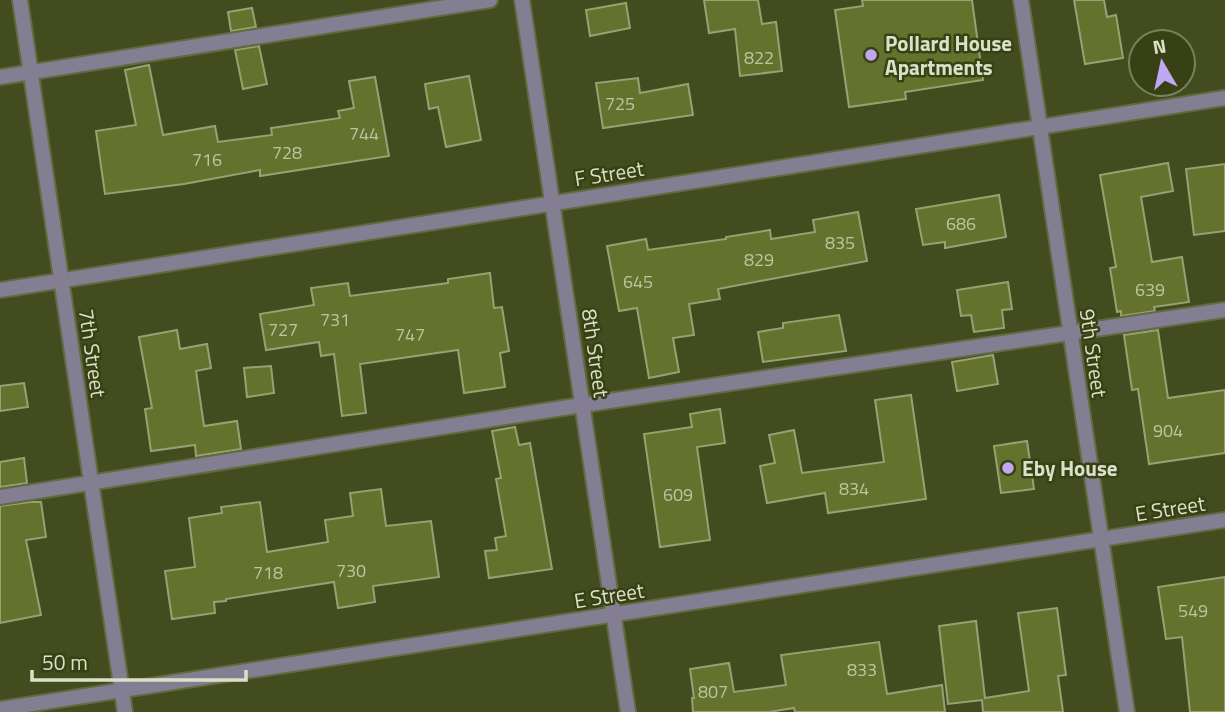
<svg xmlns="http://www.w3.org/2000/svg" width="1225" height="712" font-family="'Titillium Web',sans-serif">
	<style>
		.building { fill: #64722e; stroke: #96a272; stroke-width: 2 }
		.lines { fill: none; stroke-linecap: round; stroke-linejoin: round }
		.service-casing { stroke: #616a41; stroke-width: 18 }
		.minor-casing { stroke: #616a41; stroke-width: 18 }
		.tertiary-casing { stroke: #616a41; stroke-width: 18 }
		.service { stroke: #847e92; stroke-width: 14 }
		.minor { stroke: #847e92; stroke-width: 14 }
		.tertiary { stroke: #847e92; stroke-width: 14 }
		.poi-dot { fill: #c1a8f3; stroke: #384114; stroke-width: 2.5 }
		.labels { text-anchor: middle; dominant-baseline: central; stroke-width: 5; stroke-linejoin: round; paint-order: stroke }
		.number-label { font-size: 18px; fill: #bcc5a2 }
		.poi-label { font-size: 21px; font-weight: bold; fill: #dae1c8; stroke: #384114; text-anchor: start }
		.street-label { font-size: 21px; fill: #dae1c8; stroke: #384114 }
	</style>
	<rect width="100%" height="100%" fill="#434c1f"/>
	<path class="building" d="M704 0H758L762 24 776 22 782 71 740 76 735 29 709 33Z
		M862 0H972L983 80 905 92 906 99 849 107 835 10 863 6Z
		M1074 0H1104L1107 17 1116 15 1123 58 1085 64Z
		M626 3 630 28 590 36 586 10Z
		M252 8 256 27 231 31 228 12Z
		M259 46 267 84 243 89 235 50Z
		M149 65 163 135 215 126 218 142 272 135 271 128 340 118 338 111 354 108 349 81 375 77 389 156 260 176V170L184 184 105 194 96 131 136 125 125 70Z
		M469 76 481 140 446 147 438 107 429 109 425 84Z
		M638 78 640 93 688 84 693 115 603 128 596 83Z
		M1168 163 1173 191 1141 197 1152 262 1182 257 1189 302 1154 307 1155 311 1121 316V311L1117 312 1110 268 1116 267 1100 175Z
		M1225 164V231L1194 235 1186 169Z
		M999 195 1006 237 945 248V242L923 245 916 209Z
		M858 212 867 261 718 289 720 299 689 304 694 335 673 338 679 372 649 378 637 308 619 311 607 246 646 239 648 250 726 239V237L770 230 771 239 815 232 813 220Z
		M490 273 494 308 502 307 509 351 500 353 505 387 464 393 458 350 360 364 366 413 342 416 334 354 321 356 319 342 266 350 260 314 314 305 311 288 348 283 350 296 448 283V279Z
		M1008 282 1012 309 1002 310 1004 328 974 332 971 315 961 316 957 290Z
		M839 315 846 351 763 362 758 332 783 328V323Z
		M177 330 180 349 207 344 211 368 196 371 204 426 237 421 241 449 196 456 195 445 151 451 145 409 152 408 139 337Z
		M1158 330 1168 398 1225 390V453L1149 464 1138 389 1132 390 1124 335Z
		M993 355 998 384 957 391 952 362Z
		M271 366 274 393 247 397 244 368Z
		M24 383 28 407 0 411V386Z
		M911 395 926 499 828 513 825 493 767 503 760 466 775 463 769 435 794 430 802 473 884 462 875 400Z
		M720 409 725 443 697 447 710 540 660 547 644 434 692 427 690 414Z
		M515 427 519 445 530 443 552 569 489 578 485 551 497 550 495 538 506 536 496 479 501 478 492 431Z
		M1027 441 1034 489 1001 493 994 446Z
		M24 458 27 483 0 487V462Z
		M381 489 386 526 431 521 439 577 373 586 375 602 338 608 334 582 226 599V601L214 602 215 613 172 619 165 571 195 567 189 518 222 513 221 507 260 502 267 552 328 542 325 520 353 516 350 493Z
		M30 502H41L46 537 26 540 41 615 0 623V506Z
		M1225 577V712H1190L1182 637 1166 639 1158 587Z
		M1057 608 1066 675 1058 676 1063 712H983L982 700 948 704 939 626 976 621 985 698 1029 691 1018 613Z
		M879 642 887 694 942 685 945 712H795L794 708 769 712H693L692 698H694L690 669 729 663 734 692 786 685 781 655Z"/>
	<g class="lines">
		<g class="service-casing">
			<path id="service" d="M0 77 490 0
				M0 497 582 405 1225 310"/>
		</g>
		<g class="minor-casing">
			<path id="minor" d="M522 0 628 712
				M1021 0 1127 712
				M0 290 1225 98"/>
		</g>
		<g class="tertiary-casing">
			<path id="tertiary" d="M20 0 125 712
				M0 709 1225 520"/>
		</g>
		<use href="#service" class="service"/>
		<use href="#minor" class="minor"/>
		<use href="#tertiary" class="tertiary"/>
	</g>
	<g class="poi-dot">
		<circle cx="871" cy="55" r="7"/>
		<circle cx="1008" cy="468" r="7"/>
	</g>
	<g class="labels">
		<g class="number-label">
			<text x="759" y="57">822</text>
			<text x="620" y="103">725</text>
			<text x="364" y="133">744</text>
			<text x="287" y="152">728</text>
			<text x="207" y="159">716</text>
			<text x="961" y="223">686</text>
			<text x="840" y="242">835</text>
			<text x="759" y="259">829</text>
			<text x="638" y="281">645</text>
			<text x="1150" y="289">639</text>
			<text x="335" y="319">731</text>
			<text x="283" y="329">727</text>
			<text x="410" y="334">747</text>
			<text x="1168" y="430">904</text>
			<text x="854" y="488">834</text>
			<text x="678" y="494">609</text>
			<text x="351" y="570">730</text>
			<text x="268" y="572">718</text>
			<text x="1193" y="610">549</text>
			<text x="862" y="669">833</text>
			<text x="713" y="691">807</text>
		</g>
		<g class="poi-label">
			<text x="885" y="43">Pollard House<tspan x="885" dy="24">Apartments</tspan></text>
			<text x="1022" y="468">Eby House</text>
		</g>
		<g class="street-label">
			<text transform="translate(609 173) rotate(-9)">F Street</text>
			<text transform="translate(93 353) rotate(82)">7th Street</text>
			<text transform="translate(596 353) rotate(82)">8th Street</text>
			<text transform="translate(1094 353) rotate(82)">9th Street</text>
			<text transform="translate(1170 508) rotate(-9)">E Street</text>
			<text transform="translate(609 595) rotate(-9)">E Street</text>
		</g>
	</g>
	<g transform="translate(1162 63) rotate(351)"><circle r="33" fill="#384114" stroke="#79815c" stroke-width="2"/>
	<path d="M0-5L12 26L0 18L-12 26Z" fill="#c1a8f3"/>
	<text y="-10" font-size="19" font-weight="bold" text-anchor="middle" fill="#dae1c8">N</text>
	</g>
	<path d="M32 670v10h214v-10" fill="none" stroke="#dae1c8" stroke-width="3.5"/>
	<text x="42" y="670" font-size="21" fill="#dae1c8" stroke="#384114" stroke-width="5" paint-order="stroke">50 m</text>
</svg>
